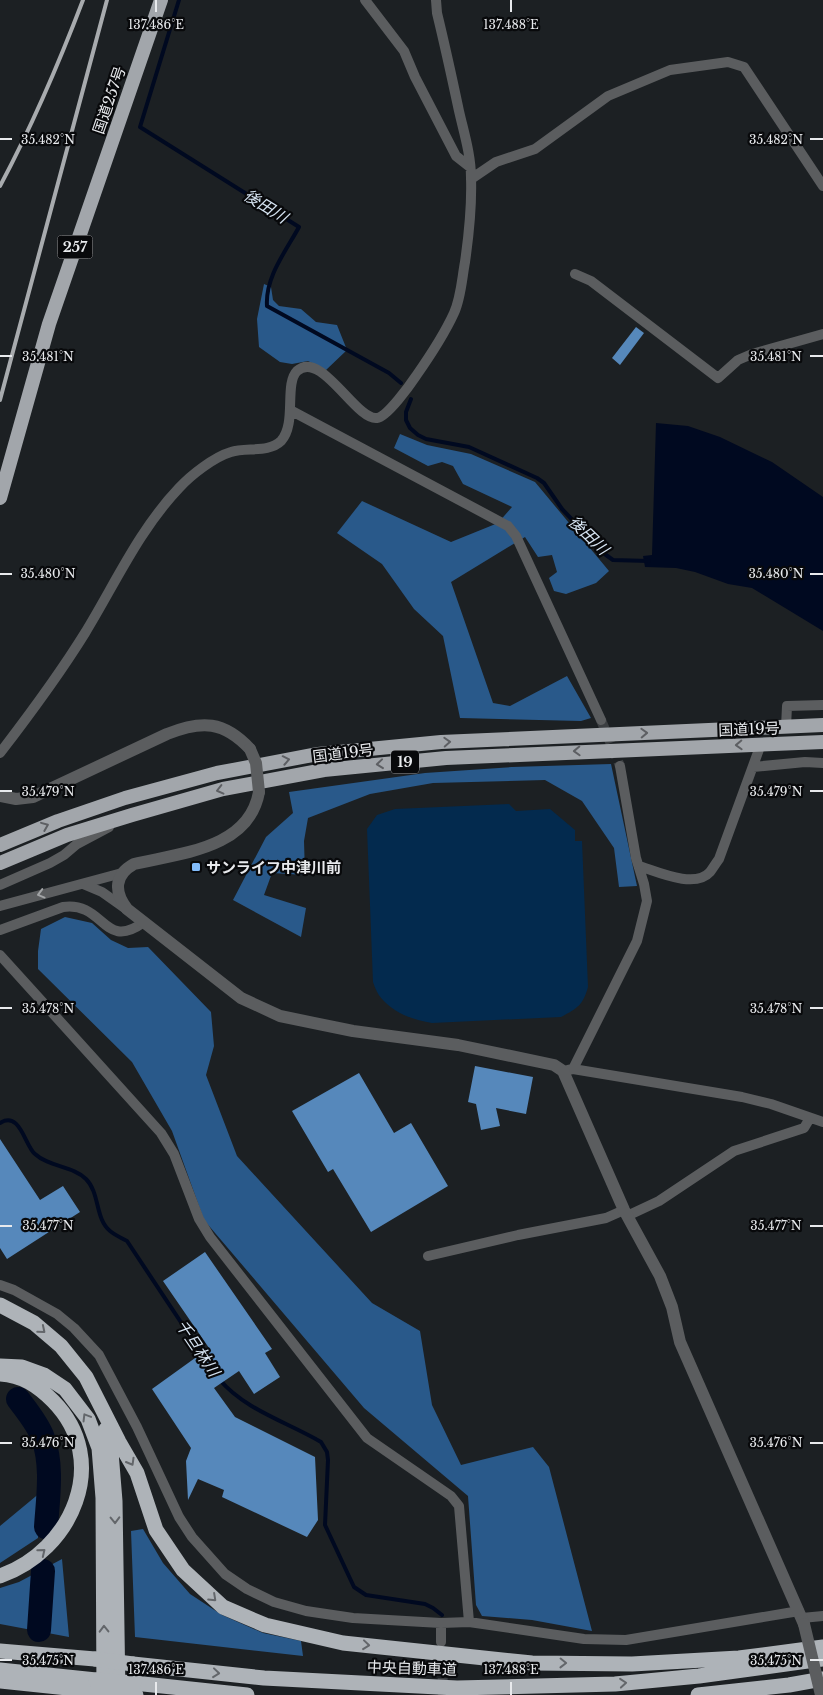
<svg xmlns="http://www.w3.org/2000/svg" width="823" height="1695" font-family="'Libre Baskerville','Noto Sans JP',serif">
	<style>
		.green { fill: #032a4e }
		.forest { fill: #29598a }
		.water { fill: #000920 }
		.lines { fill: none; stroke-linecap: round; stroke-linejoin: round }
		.stream { stroke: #000920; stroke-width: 4 }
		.river { stroke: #000920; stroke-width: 24 }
		.building { fill: #5688bb }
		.minor-tunnel { stroke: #3b3e41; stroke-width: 10; stroke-dasharray: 10 5; stroke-linecap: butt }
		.minor { stroke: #5b5d5f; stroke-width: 10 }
		.tertiary { stroke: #5b5d5f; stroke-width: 12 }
		.trunk { stroke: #a2a6ab; stroke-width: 14 }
		.motorway { stroke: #aeb3b8; stroke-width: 15 }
		.rail { stroke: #a8abae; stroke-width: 4 }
		.tertiary-bridge { stroke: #5b5d5f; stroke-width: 12 }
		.motorway-bridge { stroke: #aeb3b8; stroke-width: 15 }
		.oneway { stroke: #5d5f63 }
		.oneway2 { stroke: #a2a4a6 }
		.oneway3 { stroke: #63666a }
		.ticks { fill: none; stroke: #e8eaed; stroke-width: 2 }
		.poi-dot { fill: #82bcfa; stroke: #08090b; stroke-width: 2 }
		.labels { text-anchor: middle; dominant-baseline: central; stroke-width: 4.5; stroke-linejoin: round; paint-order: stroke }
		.shield { fill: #08090b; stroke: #a5a6a9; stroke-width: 1 }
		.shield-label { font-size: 14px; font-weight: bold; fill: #e8eaed }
		.street-label { font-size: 15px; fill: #e8eaed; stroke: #08090b }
		.poi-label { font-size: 15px; font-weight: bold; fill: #e8eaed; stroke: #08090b; text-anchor: start }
		.water-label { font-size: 16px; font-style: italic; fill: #d6e4f2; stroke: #08090b }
		.ticks-label { font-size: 12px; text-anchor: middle; fill: #e8eaed; stroke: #08090b; stroke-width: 4.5; stroke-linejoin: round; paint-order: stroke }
	</style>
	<rect width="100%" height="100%" fill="#1c2023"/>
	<path class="green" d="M509 804 516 811 550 809 575 830V841H582L588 987C583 1005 578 1008 561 1017L432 1023C414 1020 395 1014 382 999 378 995 375 988 373 982L367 829 377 815 395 809Z"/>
	<path class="forest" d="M264 284 271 287 273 300 279 306 301 309 316 322 337 325 347 350 326 370 308 361 292 364 280 362 259 347 257 319Z
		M400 434 427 445 471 454 535 482 609 571 596 583 566 594 554 591 549 578 557 572 552 555 538 557 525 537 451 582 493 703 510 706 567 676 591 718 581 721 460 718 443 636 414 609 382 564 337 533 362 501 451 542 498 523 512 507 463 484 453 466 442 462 428 466 394 448Z
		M611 764 637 886 619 887 614 848 582 801 545 780 433 783 370 794 308 818 304 841 305 875 272 873 264 895 306 908 301 937 233 900 266 837 293 813 289 792 425 773 512 767Z
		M65 917 92 923 111 940 128 948 148 947 211 1012 214 1046 206 1075 237 1156 372 1303 420 1331 432 1405 461 1465 533 1447 549 1467 592 1631 532 1620 482 1616 476 1605 468 1496 364 1408 204 1220 172 1131 132 1062 38 969V951L41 929Z
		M41 1492 38 1538 0 1563V1526Z
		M143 1529 163 1563 190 1594 222 1615 263 1633 301 1641 303 1656 135 1637 131 1531Z
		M62 1559 69 1637 0 1624V1588L19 1582Z"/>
	<path class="water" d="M656 423 688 426 720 437 772 462 823 497V631L752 588 728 584 695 572 676 568 645 567 643 556 652 555Z"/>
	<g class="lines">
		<path class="stream" d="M179 0 140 127 299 227C286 251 265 277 267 306L389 373 401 383
			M411 399 406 412V420L410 428 418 435 426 439 469 447 537 478 544 483 562 509 606 555 613 560 649 561
			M0 1123C20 1110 25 1146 35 1154 49 1167 73 1166 86 1179 100 1193 95 1219 110 1231 115 1235 121 1238 127 1241L204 1357
			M219 1379C245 1410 287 1422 321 1442L327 1452 328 1460 325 1525 354 1587 366 1595 425 1604 433 1608 442 1615"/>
		<path class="river" d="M18 1399C27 1411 38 1424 43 1438 53 1466 48 1497 46 1527
			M39 1630 43 1571"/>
	</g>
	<path class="building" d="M636 327 644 333 620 365 612 358Z
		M475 1066 533 1077 526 1114 496 1108 500 1126 481 1130 476 1104 468 1102Z
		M359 1073 394 1133 411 1123 448 1186 371 1232 333 1169 328 1172 292 1111Z
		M0 1139 40 1200 63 1186 80 1212 7 1259 0 1248Z
		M205 1252 272 1349 265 1353 280 1377 254 1394 239 1371 214 1388 235 1417 315 1457 318 1520 307 1537 222 1497 224 1490 198 1479 188 1500 186 1461 191 1448 152 1389 209 1348 163 1281Z"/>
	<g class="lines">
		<path class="minor-tunnel" d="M601 720 620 766
			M442 1648 443 1695"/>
		<path class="minor" d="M365 0 404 51 415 77 456 156 470 167
			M471 179 496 162 535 149 608 96 670 70 728 62 744 67 823 186
			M575 274 591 281 718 378 738 360 752 354 823 334
			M290 410 508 526 516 536 601 720
			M786 727 787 706 823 705
			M0 753C30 714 59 675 85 633 115 584 139 530 179 488 191 475 214 457 231 452 246 447 269 453 281 441 297 424 284 384 297 371 321 349 356 421 377 418 387 417 410 385 416 376 430 356 444 335 454 313 461 298 462 278 465 262 469 234 472 206 471 178 471 155 464 133 459 111 452 78 445 46 437 13L436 0
			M753 767 805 762 823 763
			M639 866C658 872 695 889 710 872 713 868 716 863 719 859L761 744
			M83 884 102 892 126 909
			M0 885 50 863 64 855 77 844 109 827
			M0 906 122 873
			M0 930 63 907C105 901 103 952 144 922
			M0 955 161 1133 174 1154 199 1219 210 1237 367 1438 438 1487 451 1496 459 1506 469 1622
			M573 1069 637 941 647 901 644 884 636 858 620 766
			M568 1070 573 1069 742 1097 771 1104 823 1122
			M627 1216 659 1201 734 1151 804 1128 810 1118
			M428 1256 518 1235 606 1218 624 1210
			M0 1285 14 1290 57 1314 74 1328 99 1355 137 1427 179 1517 192 1537 225 1574 247 1589 274 1602 306 1611 353 1618 441 1623 469 1622 584 1639 626 1640 799 1611
			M802 1618 823 1616
			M441 1623V1642"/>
		<path class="tertiary" d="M259 792C249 849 180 853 134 864 114 875 114 892 127 909L241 998 280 1016 353 1031 458 1045 554 1065 563 1071 624 1210 660 1276 672 1307 680 1342 804 1624
			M0 796 16 799 33 797 167 734C202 720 224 721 250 749"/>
		<path class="trunk" d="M0 498 49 324 161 0
			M0 845 58 821 125 798 217 773 318 754 441 742 823 725
			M0 863 67 835 132 815 223 789 324 770 446 758 823 742"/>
		<path class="motorway" d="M0 1305 34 1323 61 1346 86 1377 119 1442 137 1473 156 1530 183 1570 223 1607 265 1625 343 1643 532 1663 632 1664 739 1658 823 1647
			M0 1366 22 1367 44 1375 65 1389 88 1419 99 1448 103 1498 104 1694
			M0 1374C22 1375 38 1386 53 1401 112 1461 72 1551 0 1576
			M106 1429 111 1452 115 1501 118 1695
			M0 1651 95 1659
			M133 1664 264 1678 457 1688 615 1684 699 1676 823 1659
			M0 1670 96 1680
			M0 1681 96 1691
			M134 1683 247 1695
			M698 1695 789 1685 823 1679"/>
		<path class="rail" d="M0 186C32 126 59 63 83 0
			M0 400 107 0"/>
		<path class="tertiary-bridge" d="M250 749 256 763 259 792
			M804 1624 821 1695"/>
		<path class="motorway-bridge" d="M95 1659 133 1664
			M96 1680 134 1683
			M96 1691 136 1695"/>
	</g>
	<defs><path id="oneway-chevron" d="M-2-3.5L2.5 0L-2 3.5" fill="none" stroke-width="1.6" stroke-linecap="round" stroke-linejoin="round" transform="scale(1.25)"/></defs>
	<g class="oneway">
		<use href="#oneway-chevron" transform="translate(644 733) rotate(-2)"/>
		<use href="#oneway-chevron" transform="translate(447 742) rotate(-3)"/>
		<use href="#oneway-chevron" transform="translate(739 745) rotate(178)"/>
		<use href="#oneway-chevron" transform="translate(577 751) rotate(178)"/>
		<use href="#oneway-chevron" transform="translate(286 760) rotate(-11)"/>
		<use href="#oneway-chevron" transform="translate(380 764) rotate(174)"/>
		<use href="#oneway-chevron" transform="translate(220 790) rotate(166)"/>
		<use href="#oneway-chevron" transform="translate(45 826) rotate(-22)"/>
	</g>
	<use class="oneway2" href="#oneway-chevron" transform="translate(41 894) rotate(165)"/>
	<g class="oneway3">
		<use href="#oneway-chevron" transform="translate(42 1330) rotate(40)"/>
		<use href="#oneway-chevron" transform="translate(86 1417) rotate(-121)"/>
		<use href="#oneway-chevron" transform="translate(131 1462) rotate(60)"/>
		<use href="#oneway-chevron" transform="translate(115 1520) rotate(89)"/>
		<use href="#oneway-chevron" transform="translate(42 1552) rotate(-39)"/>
		<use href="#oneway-chevron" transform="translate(213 1598) rotate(43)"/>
		<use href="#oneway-chevron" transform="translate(104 1629) rotate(-91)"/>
		<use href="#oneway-chevron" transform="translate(366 1645) rotate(6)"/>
		<use href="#oneway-chevron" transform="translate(563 1663) rotate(1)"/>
		<use href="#oneway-chevron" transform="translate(216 1673) rotate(6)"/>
		<use href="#oneway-chevron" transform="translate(623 1683) rotate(-5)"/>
	</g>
	<path class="ticks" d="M156 0V12M511 0V12M0 139H12M810 139H823M0 356H12M810 356H823M0 574H12M810 574H823M0 791H12M810 791H823M0 1008H12M810 1008H823M0 1226H12M810 1226H823M0 1443H12M810 1443H823M0 1660H12M810 1660H823M156 1682V1695M511 1682V1695"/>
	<rect class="poi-dot" x="191" y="862" width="10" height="10" rx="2.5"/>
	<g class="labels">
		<g class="shield">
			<rect x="57.5" y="235.5" width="35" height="23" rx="4"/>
			<rect x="391" y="750.5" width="28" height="23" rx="4"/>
		</g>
		<g class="shield-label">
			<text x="75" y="247">257</text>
			<text x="405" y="762">19</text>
		</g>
		<g class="street-label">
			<text transform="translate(109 100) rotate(-71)">国道257号</text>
			<text transform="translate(749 729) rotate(-2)">国道19号</text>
			<text transform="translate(343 753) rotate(-7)">国道19号</text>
			<text transform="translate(412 1668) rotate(2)">中央自動車道</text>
		</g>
		<g class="poi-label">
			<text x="206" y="867">サンライフ中津川前</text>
		</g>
		<g class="water-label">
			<text transform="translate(266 206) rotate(32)">後田川</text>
			<text transform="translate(589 535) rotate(44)">後田川</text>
			<text transform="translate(198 1348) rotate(56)">千旦林川</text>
		</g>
	</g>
	<g class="ticks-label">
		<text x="156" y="29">137.486°E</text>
		<text x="511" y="29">137.488°E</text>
		<text x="48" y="144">35.482°N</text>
		<text x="776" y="144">35.482°N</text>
		<text x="48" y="361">35.481°N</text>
		<text x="776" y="361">35.481°N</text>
		<text x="48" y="578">35.480°N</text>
		<text x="776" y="578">35.480°N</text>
		<text x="48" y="796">35.479°N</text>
		<text x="776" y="796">35.479°N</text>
		<text x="48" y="1013">35.478°N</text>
		<text x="776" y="1013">35.478°N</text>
		<text x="48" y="1230">35.477°N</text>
		<text x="776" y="1230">35.477°N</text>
		<text x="48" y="1447">35.476°N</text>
		<text x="776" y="1447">35.476°N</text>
		<text x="48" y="1665">35.475°N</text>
		<text x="776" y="1665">35.475°N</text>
		<text x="156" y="1674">137.486°E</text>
		<text x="511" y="1674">137.488°E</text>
	</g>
</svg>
